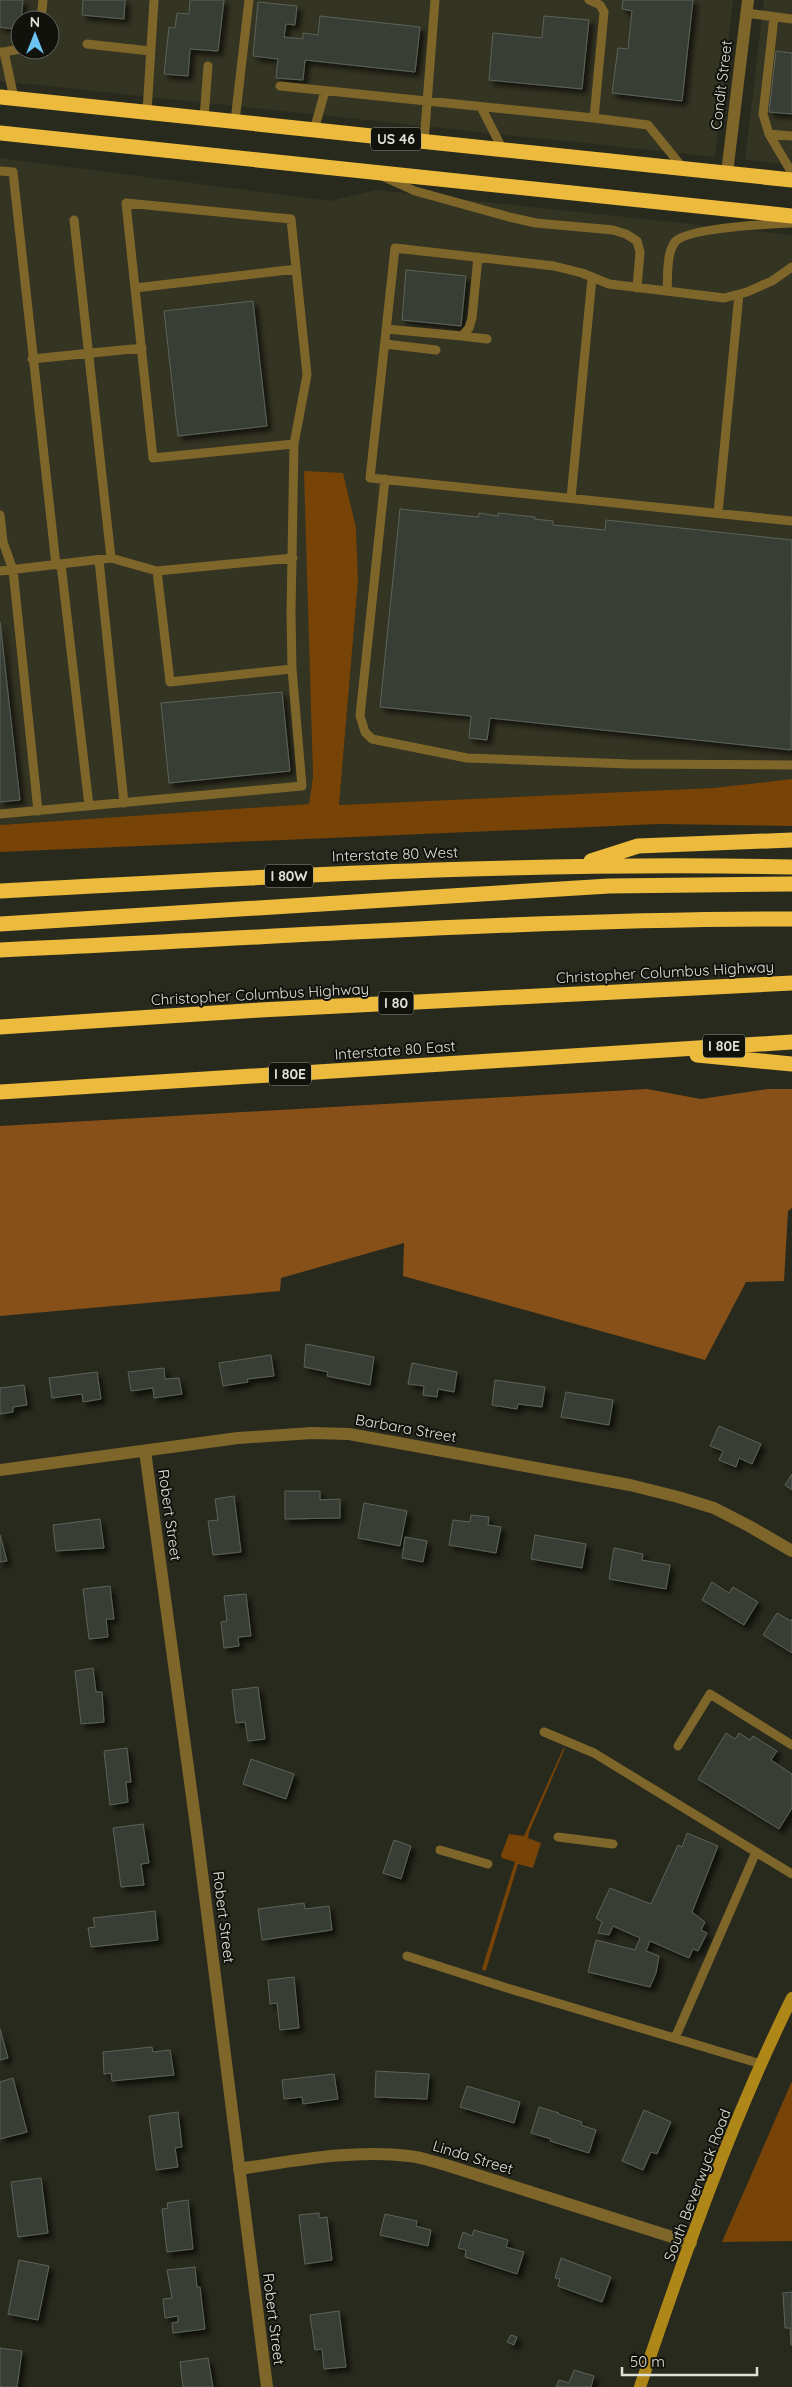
<svg xmlns="http://www.w3.org/2000/svg" width="792" height="2387" font-family="Quicksand,sans-serif">
	<style>
		.built { fill: #343423; fill-rule: evenodd }
		.green { fill: #774307 }
		.forest { fill: #865018 }
		.building { fill: #373e34; stroke: #5c6358; filter: url(#shadow) }
		.lines { fill: none; stroke-linecap: round; stroke-linejoin: round }
		.lane { stroke: #7e662b; stroke-width: 9 }
		.street { stroke: #7e662b; stroke-width: 12 }
		.secondary { stroke: #af8719; stroke-width: 12 }
		.highway { stroke: #ecbb3d; stroke-width: 15 }
		.labels { text-anchor: middle; dominant-baseline: central; stroke-width: 4; stroke-linejoin: round; paint-order: stroke }
		.shield { fill: #12120d; stroke: #a2a29c; stroke-width: 1 }
		.shield-label { font-size: 14px; font-weight: bold; fill: #e0e0d9 }
		.street-label { font-size: 15px; fill: #e0e0d9; stroke: #12120d }
	</style>
	<defs>
		<filter id="shadow"><feDropShadow dx="4.5" dy="4.5" stdDeviation="2.5" flood-color="#0009"/></filter>
	</defs>
	<rect width="100%" height="100%" fill="#292a1e"/>
	<path class="built" d="M0 0H733L715 157 0 81ZM20 20H50V50H20Z
		M764 0H792V165L745 160Z
		M0 158 330 201 376 190 792 235V779L713 788 339 805 358 581 356 528 305 471 313 777 309 804 0 825Z"/>
	<path class="green" d="M304 471 343 473 356 528 358 581 339 805 713 788 792 779V826L659 824 0 852V825L309 804 313 777Z
		M565 1748 529 1832 528 1838 541 1843 533 1868 518 1864 486 1970 484 1971 482 1969 515 1862 502 1858 501 1855 509 1834 524 1836 563 1749Z
		M792 2081V2241L722 2242Z"/>
	<path class="forest" d="M647 1089 701 1099 768 1089H792V1208L788 1211 784 1281 746 1282 705 1360 403 1276 404 1243 281 1278 280 1291 0 1316V1126Z"/>
	<path class="building" d="M0 0H23L20 30 0 27Z
		M83 0H125L124 19 82 15Z
		M190 0H224L218 51 190 49 188 76 164 74 169 27 175 28 177 13 189 14Z
		M623 0H693L682 101 612 93 618 48 628 49 632 11 622 9Z
		M258 2 297 6 295 25 286 24 284 37 303 39V33L318 35 320 16 420 27 415 72 305 60 303 80 276 78 278 59 253 56Z
		M544 16 589 20 582 89 489 80 493 33 542 38Z
		M776 51 792 53V114L769 112Z
		M406 270 466 276 461 326 402 320Z
		M253 301 267 426 178 436 164 311Z
		M400 509 478 517 479 513 498 516V513L535 517 534 519 553 521V525L605 530 606 520 792 540 791 750 490 718 487 740 469 738 471 716 380 707Z
		M0 622 20 800 0 802Z
		M282 692 290 771 169 783 161 703Z
		M306 1344 374 1357 370 1385 327 1376 328 1372 304 1367Z
		M271 1355 274 1376 247 1379 248 1382 223 1386 219 1363Z
		M412 1363 457 1372 454 1392 438 1389 437 1397 423 1395 424 1386 408 1384Z
		M164 1368 165 1379 179 1378 182 1394 154 1398 153 1388 131 1391 128 1372Z
		M97 1372 101 1399 83 1402 82 1394 52 1398 49 1378Z
		M495 1380 545 1387 542 1407 518 1404 517 1409 492 1405Z
		M24 1385 27 1405 13 1407V1412L0 1414V1388Z
		M566 1392 613 1400 609 1425 561 1417Z
		M719 1426 761 1444 752 1464 739 1458 736 1467 719 1460 723 1451 710 1446Z
		M792 1474V1490L785 1485Z
		M285 1491H320V1500L340 1499V1518L285 1519Z
		M234 1496 241 1552 213 1555 208 1521 218 1520 215 1499Z
		M364 1503 407 1511 400 1546 358 1538Z
		M471 1515 489 1517 488 1525 501 1527 496 1553 449 1545 453 1520 470 1522Z
		M100 1519 104 1548 56 1551 53 1525Z
		M0 1535 7 1561 0 1562Z
		M535 1535 586 1544 582 1568 531 1559Z
		M405 1537 427 1541 423 1562 402 1558Z
		M614 1548 643 1554 642 1560 670 1565 666 1589 609 1579Z
		M712 1582 729 1593 733 1587 758 1602 744 1625 702 1600Z
		M110 1586 114 1619H106L108 1637 89 1639 83 1589Z
		M246 1594 251 1636 238 1637 239 1646 224 1648 221 1622 227 1621 224 1596Z
		M777 1613 791 1621 792 1619V1653L763 1635Z
		M93 1668 96 1692H102L104 1722 81 1724 75 1671Z
		M258 1687 265 1739 248 1741 245 1722 236 1723 232 1690Z
		M726 1733 735 1739 739 1733 750 1740 753 1736 777 1751 771 1760 792 1774V1808L779 1829 698 1779Z
		M127 1748 131 1782H126L128 1802 110 1805 104 1751Z
		M251 1759 294 1774 286 1799 243 1784Z
		M143 1824 149 1863 141 1864 144 1885 121 1887 113 1828Z
		M687 1833 718 1846 692 1912 705 1922 701 1930 707 1933 698 1951 693 1949 689 1958 650 1941 646 1951 659 1956 656 1973 650 1987 588 1972 596 1940 635 1950 640 1938 613 1926 609 1935 598 1933 602 1922 596 1918 610 1888 651 1904 678 1845 682 1847Z
		M394 1840 411 1846 401 1879 383 1873Z
		M304 1903 305 1909 329 1906 332 1930 262 1940 258 1909Z
		M155 1911 158 1940 91 1947 88 1928 95 1927 93 1918Z
		M294 1977 299 2028 280 2030 277 2003 270 2004 268 1980Z
		M0 2029 8 2058 0 2060Z
		M152 2047 153 2052 170 2050 174 2075 112 2081 111 2073 104 2074 103 2052Z
		M376 2071 429 2074 427 2099 375 2097Z
		M334 2074 338 2099 303 2104 302 2097 284 2099 282 2080Z
		M13 2078 27 2132 0 2139V2082Z
		M467 2086 520 2102 514 2123 460 2107Z
		M539 2107 559 2113 558 2114 582 2122 581 2125 596 2130 589 2153 550 2141 551 2139 531 2133Z
		M644 2110 671 2122 657 2154 651 2152 643 2170 622 2161Z
		M178 2112 182 2147 175 2148 178 2167 156 2170 149 2116Z
		M41 2178 48 2233 18 2237 11 2182Z
		M188 2200 193 2249 167 2252 162 2209 168 2208 167 2203Z
		M319 2213V2218L327 2217 332 2260 305 2264 299 2215Z
		M385 2214 417 2221 416 2226 431 2230 428 2246 380 2235Z
		M474 2230 508 2240 506 2247 524 2252 517 2274 465 2257 466 2250 458 2248 463 2232 472 2236Z
		M561 2258 611 2277 602 2302 558 2286 560 2279 555 2278Z
		M19 2260 49 2266 38 2320 8 2314Z
		M195 2267 197 2287H200L205 2329 173 2333 172 2323 178 2322V2316L165 2318 163 2299 172 2298 167 2270Z
		M792 2292V2345H791L790 2328H785L783 2293Z
		M339 2311 346 2367 324 2369 322 2349 315 2350 310 2315Z
		M511 2335 517 2337 514 2345 507 2342Z
		M0 2348 22 2351 17 2387H0Z
		M208 2358 213 2387H183L180 2362Z
		M574 2370 594 2376 591 2387H556L559 2380 569 2383Z"/>
	<g class="lines">
		<path class="lane" d="M746 13 792 19
			M774 17 763 114 769 134 792 173
			M41 20 43 0
			M87 44 150 51
			M0 52H4L14 98
			M4 52 20 49
			M280 86 594 118 604 12 600 5 589 0
			M481 107 503 150
			M147 112 154 0
			M204 118 208 66
			M594 118 648 125 683 168
			M235 121 249 0
			M314 130 325 91
			M769 134 792 136
			M424 142 435 0
			M0 171 13 172 56 565
			M384 177 415 191 509 217 536 223 613 230 626 234 637 241 640 252 637 288
			M74 220 111 558
			M792 267 772 281 747 292 724 298 609 284 582 273 554 266 395 248 370 478 792 521
			M135 288 296 269
			M667 291C668 277 666 254 675 242 687 228 771 224 792 223
			M386 329 462 336 469 328 472 318 478 257
			M462 336 487 339
			M385 344 436 350
			M32 359 142 348
			M385 479 360 716 365 732 372 739 467 758 629 764 792 765
			M571 498 592 278
			M718 513 739 294
			M0 515 3 542 13 570 38 811
			M99 560 124 803
			M61 564 89 806
			M0 571 111 558 157 571 293 558
			M157 571 170 682 292 669
			M0 814 302 786 292 669 291 613 294 444 307 375 291 219 126 203 153 458 294 444
			M544 1732 594 1753 792 1874
			M678 1746 710 1694 792 1745
			M558 1837 613 1844
			M440 1850 488 1864
			M407 1956 507 1988 761 2064
			M675 2038 756 1852"/>
		<path class="street" d="M727 173 748 0
			M145 1451 198 1841 267 2387
			M0 1470 238 1438 312 1433 349 1434 630 1485 678 1497 714 1508 749 1526 792 1551
			M239 2169C294 2161 353 2149 409 2156 421 2157 434 2162 446 2165L691 2243"/>
		<path class="secondary" d="M640 2387C684 2256 731 2121 792 1998"/>
		<path class="highway" d="M0 97 792 180
			M0 133 792 216
			M591 861 638 846 792 840
			M0 891C264 877 528 861 792 867
			M0 924 609 886 792 884
			M0 950C264 938 528 919 792 919
			M0 1027 260 1010 792 983
			M697 1055 792 1064
			M0 1092 792 1042"/>
	</g>
	<g class="labels">
		<g class="shield">
			<rect x="371" y="127.5" width="50" height="23" rx="4"/>
			<rect x="265" y="864.5" width="48" height="23" rx="4"/>
			<rect x="378.5" y="991.5" width="35" height="23" rx="4"/>
			<rect x="703" y="1034.5" width="42" height="23" rx="4"/>
			<rect x="269" y="1062.5" width="42" height="23" rx="4"/>
		</g>
		<g class="shield-label">
			<text x="396" y="139">US 46</text>
			<text x="289" y="876">I 80W</text>
			<text x="396" y="1003">I 80</text>
			<text x="724" y="1046">I 80E</text>
			<text x="290" y="1074">I 80E</text>
		</g>
		<g class="street-label">
			<text transform="translate(721 85) rotate(-83)">Condit Street</text>
			<text transform="translate(395 854) rotate(-2)">Interstate 80 West</text>
			<text transform="translate(665 972) rotate(-3)">Christopher Columbus Highway</text>
			<text transform="translate(260 994) rotate(-3)">Christopher Columbus Highway</text>
			<text transform="translate(395 1050) rotate(-4)">Interstate 80 East</text>
			<text transform="translate(406 1428) rotate(10)">Barbara Street</text>
			<text transform="translate(170 1515) rotate(82)">Robert Street</text>
			<text transform="translate(224 1917) rotate(83)">Robert Street</text>
			<text transform="translate(473 2157) rotate(17)">Linda Street</text>
			<text transform="translate(697 2185) rotate(-69)">South Beverwyck Road</text>
			<text transform="translate(274 2319) rotate(83)">Robert Street</text>
		</g>
	</g>
	<g transform="translate(35 35)"><circle r="24" fill="#12120d" stroke="#64645f"/>
	<path d="M0-4L9 19L0 12L-9 19Z" fill="#6bc3f2"/>
	<text y="-8" font-size="14" font-weight="bold" text-anchor="middle" fill="#e0e0d9">N</text>
	</g>
	<path d="M622 2367v8h135v-8" fill="none" stroke="#e0e0d9" stroke-width="2.5"/>
	<text x="630" y="2367" font-size="15" fill="#e0e0d9" stroke="#12120d" stroke-width="4" paint-order="stroke">50 m</text>
</svg>
